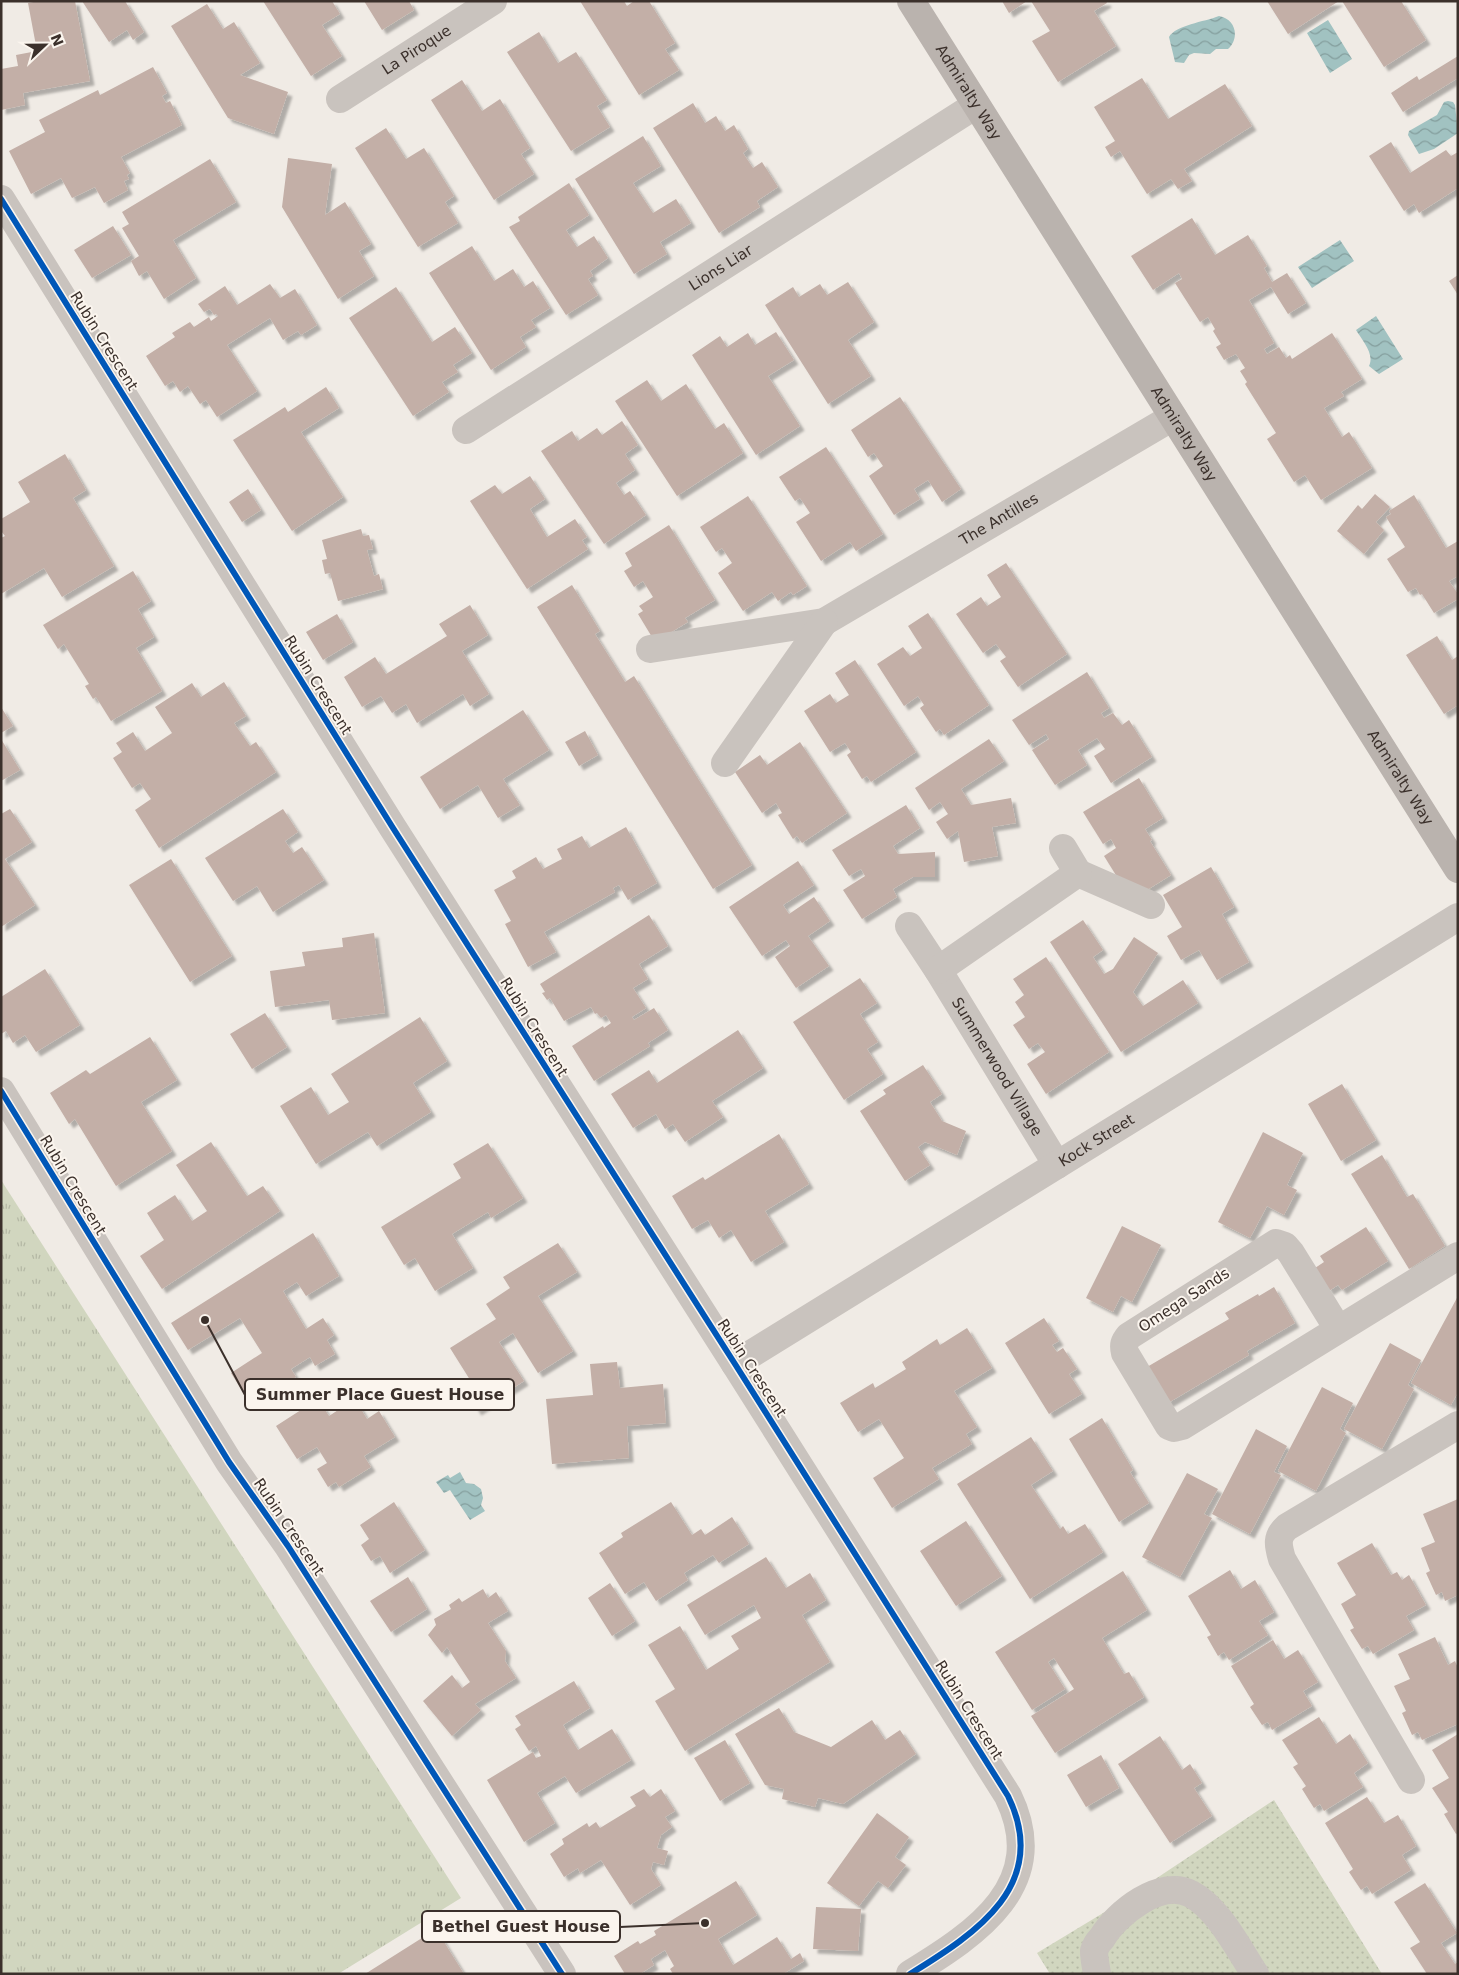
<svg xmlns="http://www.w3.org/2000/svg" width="1459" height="1975" font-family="'DejaVu Sans',sans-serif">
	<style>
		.grass { fill: url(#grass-dots) }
		.park { fill: url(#park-tufts) }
		.water { fill: url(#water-waves) }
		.building { fill: #c3afa7; filter: url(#shadow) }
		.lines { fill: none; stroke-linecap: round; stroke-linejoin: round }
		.minor { stroke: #c9c3be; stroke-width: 28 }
		.secondary { stroke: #bab3ae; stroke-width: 28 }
		.cycleway-casing { stroke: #fbf5ee; stroke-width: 9 }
		.cycleway { stroke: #0057b8; stroke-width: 6 }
		.labels { text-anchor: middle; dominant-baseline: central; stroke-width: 4; stroke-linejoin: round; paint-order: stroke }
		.street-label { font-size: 15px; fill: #3b302b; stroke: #fbf5ee }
		.leader { fill: none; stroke: #3b302b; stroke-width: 2 }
		.callout-dot { fill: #3b302b; stroke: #fbf5ee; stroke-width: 2 }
		.callout { fill: #fbf5ee; stroke: #3b302b; stroke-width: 2 }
		.callout-label { font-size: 16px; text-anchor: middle; font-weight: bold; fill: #3b302b }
	</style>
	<defs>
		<pattern id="grass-dots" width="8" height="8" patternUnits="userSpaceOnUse" patternTransform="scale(1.25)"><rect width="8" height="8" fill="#d1d6bf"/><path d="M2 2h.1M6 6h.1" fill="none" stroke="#b4b8a4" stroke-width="1.8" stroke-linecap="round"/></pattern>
		<pattern id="park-tufts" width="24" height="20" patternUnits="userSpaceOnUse" patternTransform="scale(1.25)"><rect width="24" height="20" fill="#d1d6bf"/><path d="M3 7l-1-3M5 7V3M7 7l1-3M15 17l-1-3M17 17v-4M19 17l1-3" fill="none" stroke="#b4b8a4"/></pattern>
		<pattern id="water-waves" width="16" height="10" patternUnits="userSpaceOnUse" patternTransform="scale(1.25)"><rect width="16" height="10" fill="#a1c2c1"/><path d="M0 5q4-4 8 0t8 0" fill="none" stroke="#849e9d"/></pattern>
		<filter id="shadow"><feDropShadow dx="4.5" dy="4.5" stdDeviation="1" flood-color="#0004"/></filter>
	</defs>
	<rect width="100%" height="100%" fill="#f0ebe5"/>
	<path class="grass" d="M1274 1800 1382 1974H1050L1037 1953 1118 1904Z"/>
	<path class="park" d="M1 1180 461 1898 338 1974H1Z"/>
	<path class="water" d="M1219 16C1236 19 1240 38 1228 49H1216L1210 54 1194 53 1189 55 1184 63 1175 62 1169 37C1176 25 1204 22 1219 16Z
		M1328 20 1352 59 1330 73 1307 33Z
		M1448 101 1453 102 1455 105 1458 133 1434 149 1419 154 1408 135 1409 131 1437 115 1444 102Z
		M1340 240 1354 261 1312 288 1298 267Z
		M1376 316 1403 359 1379 374 1369 366C1375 354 1362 340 1356 330Z
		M460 1472 466 1483 474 1484 481 1489 483 1498 481 1505 485 1511 470 1520 450 1490 444 1493 436 1482 448 1475 450 1478Z"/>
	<path class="building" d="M39 1H75L90 81 23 93 25 105 1 110V69L18 66 16 55 37 51 28 3Z
		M82 1H125L144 32 133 40 127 30 109 42Z
		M263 1H332L340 14 322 25 342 56 311 76Z
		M364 1H409L414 10 382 30Z
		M580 1H624L627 6 634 1H649L675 43 665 49 679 70 639 95Z
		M1002 1H1027L1009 13Z
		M1031 1H1106L1107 3 1094 11 1116 46 1058 82 1032 41 1050 31Z
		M1267 1H1339L1288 34Z
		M1342 1H1401L1426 40 1384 67Z
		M207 4 223 29 234 22 260 63 240 75 288 92 274 134 228 118 171 26Z
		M539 32 558 63 576 52 607 100 597 106 610 127 571 151 507 52Z
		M1458 56V78L1403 112 1391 93 1417 76 1419 80Z
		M153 67 167 93 162 96 166 103 170 101 182 125 121 157 130 173 127 175 129 179 124 181 128 190 104 203 95 187 72 198 61 178 31 194 9 151 45 132 39 120 98 90 100 95Z
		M1142 78 1168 119 1225 84 1252 126 1184 169 1192 181 1178 189 1171 179 1147 194 1120 151 1111 157 1105 147 1115 141 1094 107Z
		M462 80 482 111 500 99 530 148 521 154 534 174 494 200 431 100Z
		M693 103 705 123 716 116 725 131 734 125 748 149 743 153 753 168 762 162 778 187 757 201 760 207 719 233 653 128Z
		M386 128 406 159 424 148 454 196 445 202 458 223 418 247 355 148Z
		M643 136 661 166 633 183 653 213 676 199 691 223 660 242 667 254 634 274 575 179Z
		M1391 142 1410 173 1446 150 1451 156 1458 152V188L1419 213 1414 204 1404 211 1369 156Z
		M288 158 332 164 325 215 345 202 371 244 359 251 374 276 338 299 282 207Z
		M210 159 236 202 173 240 196 278 164 299 147 271 139 276 131 261 139 256 122 228 129 224 122 212Z
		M569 183 589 215 566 230 577 247 594 236 608 258 590 271 593 276 588 279 598 295 566 315 509 227 520 221 518 217Z
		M1192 218 1215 255 1248 235 1267 266 1264 268 1272 282 1287 273 1306 303 1288 314 1271 287 1249 300 1274 343 1264 349 1267 354 1279 347 1286 358 1290 355 1292 359 1332 333 1362 379 1341 392 1344 396 1324 408 1342 437 1349 432 1372 468 1321 500 1305 475 1294 482 1267 439 1276 433 1245 384 1247 382 1240 371 1245 368 1236 354 1224 360 1216 347 1221 344 1213 331 1215 329 1208 317 1200 322 1175 283 1182 279 1179 273 1153 290 1131 256Z
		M113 226 131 255 92 278 74 250Z
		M472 246 494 281 513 269 524 287 533 281 550 308 531 320 536 327 520 337 526 347 491 370 429 273Z
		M1458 275V295L1449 281Z
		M848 282 874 322 848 340 871 376 828 404 765 305 793 287 799 297 820 284 827 295Z
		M270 284 280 298 295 289 317 325 301 335 298 331 283 340 270 318 227 345 257 391 217 417 206 400 200 404 188 386 180 392 173 381 165 386 146 356 175 337 172 333 190 322 194 327 209 317 211 321 218 316 216 314 214 315 210 309 204 312 198 304 225 286 237 305Z
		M396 287 432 342 455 327 472 353 453 365 458 372 442 382 449 392 413 416 349 318Z
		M776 332 794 360 768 376 800 426 756 455 692 355 720 336 727 347 748 333 755 345Z
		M647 380 661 401 686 384 715 429 724 423 743 453 677 496 615 401Z
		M326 387 339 408 301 432 343 497 292 531 233 440 285 407 288 412Z
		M900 397 961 489 942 502 928 480 914 489 920 499 894 515 869 476 883 466 874 453 868 457 851 430Z
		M622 421 638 445 625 454 635 470 616 483 624 495 630 491 646 515 604 544 541 451 572 431 578 441 597 428 602 435Z
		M826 447 883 534 856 551 850 542 821 561 796 522 810 513 800 498 795 501 779 477Z
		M65 454 86 490 73 498 114 566 62 597 44 568 1 594V538L5 536 1 531V519L30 502 18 482Z
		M530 476 545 499 530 509 547 537 575 519 587 537 582 540 588 549 527 589 470 501 495 485 502 494Z
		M248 489 261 510 242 522 229 502Z
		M1375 494 1390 507 1376 522 1384 530 1364 554 1337 531 1358 505 1362 509Z
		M1414 495 1446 548 1458 541V576L1449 581 1458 594V599L1434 613 1422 594 1420 595 1416 588 1408 592 1387 559 1405 547 1386 517 1391 514 1389 511Z
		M748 496 807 586 793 595 791 592 778 601 772 592 743 611 718 573 732 563 722 548 716 552 700 527Z
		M669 525 715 600 685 618 688 622 655 642 638 614 643 611 639 606 653 597 643 581 634 587 624 571 632 566 625 553Z
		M361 529 363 536 369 535 373 549 367 550 374 576 379 574 383 589 338 601 330 573 325 574 322 560 327 559 322 540Z
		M1006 563 1067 654 1018 687 1000 661 1006 657 996 644 983 653 956 614 981 597 987 606 1001 597 987 575Z
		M133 571 151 601 138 609 154 637 136 648 162 691 111 721 96 697 93 699 85 686 89 684 64 644 58 649 43 625Z
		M572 585 600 631 595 634 625 682 634 676 752 865 713 889 537 607Z
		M470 605 488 635 462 651 489 694 470 706 463 694 417 723 406 704 392 713 381 696 362 707 344 677 375 657 386 674 447 636 439 624Z
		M928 613 989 705 944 735 940 729 936 732 920 708 924 705 918 696 904 706 877 664 903 647 910 656 922 648 908 626Z
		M337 614 353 642 323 660 306 632Z
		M1437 636 1452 660 1458 656V705L1444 714 1406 655Z
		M855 660 916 752 871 782 867 776 862 779 847 755 851 752 845 743 830 752 804 711 830 694 836 703 849 695 835 673Z
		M1087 672 1109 708 1101 713 1104 718 1113 713 1122 725 1129 720 1152 757 1111 783 1094 756 1105 749 1097 738 1078 750 1087 765 1055 785 1032 750 1049 739 1046 734 1029 745 1012 720Z
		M224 682 246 716 234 723 250 746 256 742 276 772 159 848 135 810 151 799 140 783 132 788 113 758 122 752 116 743 133 732 145 751 172 733 155 707 192 683 201 697Z
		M1 707 13 726 1 733Z
		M523 710 549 750 503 779 520 805 498 818 478 785 440 809 420 777Z
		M585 731 598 755 579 766 565 742Z
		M1 739 20 770 1 781Z
		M989 739 1004 761 961 789 971 805 1011 798 1016 823 992 827 998 856 964 862 958 831 947 839 936 822 948 814 940 802 929 810 915 788Z
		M800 742 847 813 802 843 797 836 793 839 778 815 782 813 776 803 762 813 735 772 760 755 767 765Z
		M1139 778 1163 818 1145 829 1152 840 1150 841 1171 875 1139 895 1124 888 1104 856 1116 848 1111 839 1103 844 1083 812Z
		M906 805 920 828 893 846 898 854 935 852V877H913L893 889 897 897 862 919 843 890 865 876 861 869 849 876 832 850Z
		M10 809 32 842 5 859 35 905 1 927V814Z
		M283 809 298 832 285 841 293 853 302 847 324 880 273 912 257 886 233 901 205 858Z
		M626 827 657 883 628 900 619 885 613 888 615 892 544 932 556 952 528 967 505 924 511 921 494 890 516 878 512 871 536 857 543 869 562 859 557 849 582 836 589 848Z
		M171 859 232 956 190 982 129 885Z
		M798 861 814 885 783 905 789 914 814 897 830 921 808 936 829 966 796 988 775 957 790 946 786 940 762 956 729 907Z
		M1211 867 1234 907 1222 914 1249 962 1217 980 1199 950 1181 960 1167 936 1182 927 1163 895Z
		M649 915 668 946 639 964 648 979 633 988 646 1008 632 1017 634 1020 654 1008 668 1030 648 1043 650 1046 594 1081 572 1046 603 1026 604 1028 611 1023 606 1015 601 1018 597 1013 595 1014 591 1007 564 1021 550 998 547 1000 542 993 545 992 540 984Z
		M1083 920 1103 950 1093 957 1104 974 1113 969 1134 937 1158 953 1133 992 1143 1006 1183 980 1198 1003 1121 1052 1050 942Z
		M374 933 385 1013 332 1020 329 1000 275 1007 270 971 305 966 302 952 343 947 342 938Z
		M1046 957 1109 1052 1046 1094 1027 1064 1045 1052 1038 1043 1029 1049 1013 1025 1025 1017 1015 1002 1024 995 1013 979Z
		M45 969 80 1025 36 1052 25 1035 13 1043 6 1031 1 1034V997Z
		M860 978 877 1003 860 1014 878 1042 867 1049 883 1074 844 1100 793 1022Z
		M265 1013 287 1047 252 1069 230 1034Z
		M420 1017 447 1061 413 1083 431 1112 377 1146 368 1132 316 1164 280 1106 311 1087 328 1115 349 1102 331 1074Z
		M738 1030 763 1068 712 1101 723 1117 685 1142 673 1124 665 1129 656 1114 633 1128 611 1094 649 1070 657 1083Z
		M150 1037 177 1080 141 1102 172 1151 116 1186 75 1119 69 1124 50 1093 86 1070 90 1074Z
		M923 1065 942 1094 930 1102 942 1121 966 1131 957 1155 925 1142 918 1147 930 1165 905 1181 860 1111 886 1094 883 1090Z
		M1342 1084 1376 1140 1341 1161 1308 1104Z
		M1263 1132 1303 1153 1287 1185 1297 1190 1284 1215 1267 1206 1250 1238 1218 1222Z
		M779 1134 809 1184 765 1211 784 1242 751 1262 731 1230 719 1238 708 1220 692 1229 672 1196 703 1177 705 1180Z
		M211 1142 247 1196 263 1186 280 1211 162 1289 140 1256 164 1240 147 1213 175 1195 192 1221 207 1211 176 1165Z
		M488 1143 523 1198 491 1218 488 1212 452 1234 473 1268 435 1291 415 1258 404 1265 381 1227 461 1178 453 1164Z
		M1382 1155 1407 1197 1413 1194 1445 1246 1409 1269 1351 1174Z
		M1122 1226 1161 1245 1132 1302 1121 1296 1113 1312 1086 1298Z
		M1366 1227 1388 1261 1342 1290 1338 1285 1329 1291 1315 1268 1324 1262 1320 1256Z
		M313 1233 339 1276 306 1296 297 1282 283 1291 306 1329 323 1318 334 1335 327 1340 335 1354 315 1366 310 1357 291 1369 296 1377 251 1405 231 1373 262 1353 240 1318 188 1350 171 1323Z
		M558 1243 577 1272 538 1296 573 1351 538 1373 513 1333 499 1342 524 1381 477 1411 463 1389 472 1383 450 1348 496 1319 486 1304 510 1288 503 1277Z
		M1274 1287 1295 1323 1247 1351 1249 1355 1168 1403 1147 1367 1229 1319 1225 1313 1258 1294 1259 1296Z
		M1458 1296V1392L1451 1405 1411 1383Z
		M1044 1318 1059 1341 1052 1345 1057 1352 1063 1348 1077 1369 1069 1374 1082 1394 1049 1414 1005 1343Z
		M967 1328 992 1368 954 1391 977 1427 966 1434 972 1444 932 1468 939 1479 892 1508 873 1478 904 1458 879 1419 858 1432 840 1403 873 1383 875 1388 906 1369 902 1362 937 1339 940 1345Z
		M1390 1343 1421 1360 1408 1385 1414 1389 1382 1449 1344 1429Z
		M617 1362 620 1388 663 1384 666 1423 627 1426 629 1458 552 1464 546 1399 593 1395 590 1364Z
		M1322 1387 1353 1403 1340 1429 1346 1433 1316 1491 1278 1471Z
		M318 1399 329 1416 355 1399 367 1419 379 1411 395 1437 364 1456 371 1467 339 1487 336 1482 328 1487 317 1469 327 1463 317 1447 297 1459 276 1426Z
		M1102 1418 1133 1470 1130 1472 1149 1503 1119 1522 1069 1439Z
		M1256 1429 1287 1446 1274 1472 1281 1475 1250 1534 1212 1514Z
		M1031 1437 1053 1471 1031 1485 1060 1529 1063 1526 1068 1534 1085 1524 1103 1552 1030 1599 957 1484Z
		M1187 1473 1218 1489 1204 1514 1212 1518 1180 1577 1142 1557Z
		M1458 1499V1595L1445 1601 1442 1592 1436 1595 1426 1573 1430 1571 1421 1548 1435 1542 1423 1514Z
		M394 1502 425 1550 390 1573 380 1556 371 1561 361 1545 369 1539 360 1525Z
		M671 1502 692 1535 701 1529 705 1535 732 1517 749 1544 719 1563 713 1555 684 1573 688 1580 656 1601 644 1582 625 1594 599 1553 623 1537 621 1533Z
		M966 1521 1002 1576 956 1606 920 1551Z
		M1372 1543 1391 1575 1397 1572 1402 1580 1409 1575 1426 1605 1406 1616 1414 1630 1373 1654 1368 1646 1362 1649 1350 1630 1354 1628 1341 1604 1356 1595 1337 1563Z
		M766 1557 786 1588 810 1573 826 1600 802 1615 830 1662 685 1751 655 1701 675 1689 648 1645 680 1626 706 1670 739 1649 731 1636 761 1618 754 1605 705 1635 687 1605Z
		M1230 1570 1241 1589 1255 1580 1274 1612 1259 1621 1268 1635 1229 1660 1224 1652 1218 1656 1207 1637 1211 1635 1188 1596Z
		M1123 1571 1147 1610 1102 1638 1124 1674 1129 1672 1144 1697 1055 1753 1031 1716 1074 1689 1054 1658 1048 1662 1065 1689 1032 1710 995 1652Z
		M408 1577 427 1609 391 1632 370 1601Z
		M610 1583 635 1621 612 1636 588 1598Z
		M483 1589 488 1598 496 1592 508 1611 488 1623 506 1651 505 1661 516 1678 475 1704 481 1710 452 1736 423 1701 452 1675 462 1688 470 1682 447 1647 442 1653 428 1635 436 1625 434 1619 451 1609 449 1605 459 1598 462 1602Z
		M1435 1637 1448 1665 1455 1661 1458 1668V1724L1422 1740 1418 1732 1412 1735 1402 1713 1406 1711 1394 1686 1410 1679 1398 1654Z
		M1273 1640 1284 1659 1298 1650 1318 1682 1303 1691 1312 1706 1272 1730 1268 1722 1262 1725 1250 1707 1254 1704 1231 1666Z
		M574 1681 590 1708 563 1725 578 1750 612 1729 631 1760 576 1793 565 1776 537 1793 555 1823 524 1842 487 1780 533 1752 536 1758 541 1756 536 1746 529 1751 515 1729 521 1725 515 1716Z
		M779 1708 794 1732 831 1747 872 1720 885 1740 900 1730 916 1754 843 1804 818 1798 815 1807 782 1799 784 1789 765 1785 735 1734Z
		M1319 1717 1336 1744 1350 1734 1368 1763 1354 1773 1363 1787 1324 1811 1320 1804 1314 1808 1302 1789 1306 1786 1293 1767 1298 1764 1282 1740Z
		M1458 1734V1833L1456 1834 1444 1814 1448 1812 1432 1788 1449 1778 1432 1750Z
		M1160 1736 1182 1770 1190 1764 1202 1783 1194 1788 1212 1816 1170 1843 1118 1764Z
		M725 1740 750 1783 720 1801 694 1758Z
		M1101 1755 1119 1788 1086 1807 1067 1775Z
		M644 1789 650 1797 661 1789 675 1811 665 1817 672 1827 661 1835 657 1848 668 1851 664 1865 653 1862 651 1869 661 1885 630 1905 601 1860 580 1873 578 1868 564 1877 550 1854 564 1844 562 1839 587 1823 589 1827 596 1822 600 1828 636 1806 630 1797Z
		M1367 1797 1384 1823 1398 1815 1416 1846 1402 1855 1411 1870 1372 1894 1367 1886 1361 1890 1349 1872 1353 1869 1325 1823Z
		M877 1813 909 1837 895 1857 906 1865 888 1888 878 1881 859 1906 827 1883Z
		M736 1881 757 1915 718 1939 733 1965 777 1937 791 1959 800 1953 804 1961 783 1974H673L670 1969 674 1966 665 1950 651 1959 654 1965 640 1974H625L614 1956 638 1941 640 1944 656 1935 654 1931Z
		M1425 1883 1457 1933 1441 1943 1455 1964 1458 1962V1974H1427L1410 1948 1420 1942 1394 1902Z
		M816 1907 861 1909 858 1951 813 1949Z
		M436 1929 464 1974H365L433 1931Z"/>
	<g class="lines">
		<g class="minor">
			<path id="s1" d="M340 99 493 1"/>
			<path d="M1 199 393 828 735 1364 1008 1796C1051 1884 977 1933 910 1974"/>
			<path id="s2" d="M466 430 976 105"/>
			<path id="s3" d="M650 649 824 622 1173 417"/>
			<path d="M725 763 824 622"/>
			<path d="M1078 873 1151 905"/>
			<path id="s4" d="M909 926 938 970 1057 1165"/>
			<path d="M938 970 1078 873 1063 848"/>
			<path d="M1 1091 229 1462 288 1546 562 1974"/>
			<path d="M1338 1329 1291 1253 1285 1246 1276 1243 1129 1336C1124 1342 1123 1345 1125 1353L1169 1426 1174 1428 1182 1426 1458 1256"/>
			<path id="s5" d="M735 1364 1458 917"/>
			<path d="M1411 1780 1282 1559C1278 1545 1276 1537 1287 1527L1458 1425"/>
			<path d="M1097 1974C1096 1967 1094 1958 1094 1951 1095 1947 1099 1941 1102 1938 1117 1913 1161 1878 1191 1894 1218 1908 1238 1948 1255 1974"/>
		</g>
		<path class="secondary" id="s6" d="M911 1 1458 869"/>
		<g class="cycleway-casing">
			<path id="cycleway" d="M1 199 393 828 735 1364 1008 1796C1051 1884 977 1933 910 1974
				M1 1091 229 1462 288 1546 562 1974"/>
		</g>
		<use href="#cycleway" class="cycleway"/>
	</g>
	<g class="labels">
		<g class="street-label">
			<text stroke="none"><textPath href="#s1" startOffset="91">La Piroque</textPath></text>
			<text stroke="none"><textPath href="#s6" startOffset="108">Admiralty Way</textPath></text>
			<text stroke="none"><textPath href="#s2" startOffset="302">Lions Liar</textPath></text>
			<text transform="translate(104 341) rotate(58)">Rubin Crescent</text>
			<text stroke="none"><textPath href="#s6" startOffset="512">Admiralty Way</textPath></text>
			<text stroke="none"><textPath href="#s3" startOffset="379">The Antilles</textPath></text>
			<text transform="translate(318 685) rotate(58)">Rubin Crescent</text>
			<text stroke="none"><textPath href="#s6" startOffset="918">Admiralty Way</textPath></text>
			<text transform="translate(534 1027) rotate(58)">Rubin Crescent</text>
			<text stroke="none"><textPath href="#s4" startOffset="166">Summerwood Village</textPath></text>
			<text stroke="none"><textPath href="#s5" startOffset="425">Kock Street</textPath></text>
			<text transform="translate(73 1185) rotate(59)">Rubin Crescent</text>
			<text transform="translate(1184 1300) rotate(-33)">Omega Sands</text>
			<text transform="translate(752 1368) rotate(57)">Rubin Crescent</text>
			<text transform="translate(289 1527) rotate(56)">Rubin Crescent</text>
			<text transform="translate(969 1710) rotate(58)">Rubin Crescent</text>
		</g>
	</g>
	<path class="leader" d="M205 1320L245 1395M705 1923L620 1927"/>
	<g class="callout-dot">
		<circle cx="205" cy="1320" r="5"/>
		<circle cx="705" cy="1923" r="5"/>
	</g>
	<g class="callout">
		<rect x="245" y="1379" width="269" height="31" rx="5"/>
		<rect x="422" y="1911" width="198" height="31" rx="5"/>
	</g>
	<g class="callout-label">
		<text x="380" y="1400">Summer Place Guest House</text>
		<text x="521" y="1932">Bethel Guest House</text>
	</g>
	<rect width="1459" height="1975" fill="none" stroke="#3b302b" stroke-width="5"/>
	<g transform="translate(45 45) rotate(68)" stroke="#fbf5ee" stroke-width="4" paint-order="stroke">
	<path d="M0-4L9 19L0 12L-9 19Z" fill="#3b302b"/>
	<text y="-8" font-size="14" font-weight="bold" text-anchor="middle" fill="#3b302b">N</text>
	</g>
</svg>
